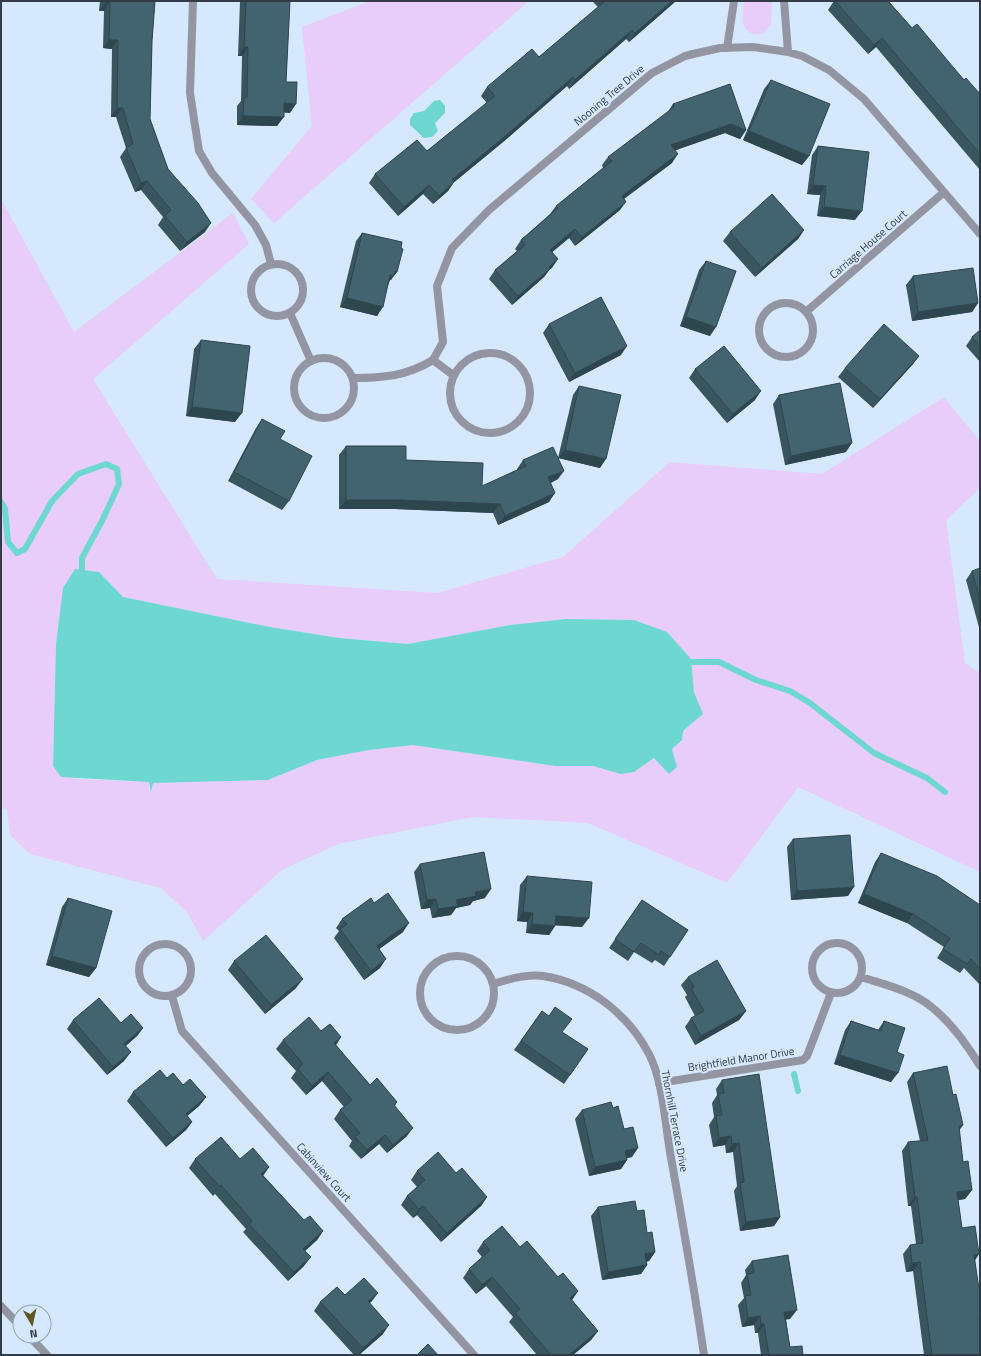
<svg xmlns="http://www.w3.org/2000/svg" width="981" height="1356" font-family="'Titillium Web',sans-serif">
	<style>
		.green { fill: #e8ccf9; fill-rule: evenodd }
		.water { fill: #6fd7d2 }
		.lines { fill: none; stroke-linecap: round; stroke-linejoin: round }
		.stream { stroke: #6fd7d2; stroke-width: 6 }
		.lane { stroke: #9495a2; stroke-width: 8 }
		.street { stroke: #9495a2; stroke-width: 8 }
		.wall { fill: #39565f }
		.shaded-wall { fill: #2e464e }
		.building { fill: #42646f; stroke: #2e464e }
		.labels { text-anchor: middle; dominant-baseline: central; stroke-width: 4; stroke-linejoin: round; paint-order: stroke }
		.street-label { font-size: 11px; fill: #333c46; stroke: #d6e8fd }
	</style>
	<rect width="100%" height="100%" fill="#d6e8fd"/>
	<path class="green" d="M370 1H529L274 223 251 199 312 126 302 27Z
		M744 1H772L771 25 763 34C739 36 742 19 744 1Z
		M1 199 74 332 233 213 249 244 93 379 217 579 437 593 563 557 670 462 822 474 944 397 980 441V488L946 520 965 663 980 673V872L798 787 727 883 588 823 473 817 338 844 282 870 203 941 187 912 161 888 30 854 10 835 7 809 1 808ZM99 572 123 597 270 627 339 638 408 644 510 625 566 619 634 620 691 659 694 692 703 714 683 731 682 740 672 749 677 767 654 757 634 772 621 774 593 766H555L413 745 369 750 317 760 268 780 153 783 152 791H149V782L75 779 53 765 56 644 63 588Z"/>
	<path class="water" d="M440 100 445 106V113L435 123 438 131 432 137 424 138 410 125V119L414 113 424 111 434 101Z
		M75 569 99 572 123 597 270 627 339 638 408 644 510 625 566 619 634 620 667 632 691 659 694 692 703 714 683 731 682 740 672 749 677 767 669 774 654 758 634 772 621 774 593 766H555L413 745 369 750 317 760 268 780 153 783 151 792 149 782 61 777 53 766 56 644 63 588Z"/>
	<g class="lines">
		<path class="stream" d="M1 502 5 509 8 542 17 553 25 549 52 501 78 474 106 464 117 469 119 484 103 519 82 558V570
			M692 662H719L756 680 790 691 810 703 874 753 927 778 945 792
			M794 1074 798 1091"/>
		<path class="lane" d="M290 313 311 361
			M659 1083 803 1060 807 1056 831 993"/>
		<path class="street" d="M193 1 190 93 199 151 212 173 255 225 266 245 271 264
			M784 1 788 52
			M727 48 734 1
			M251 290a26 26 0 1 1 52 0a26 26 0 1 1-52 0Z
			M759 330a27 27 0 1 1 54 0a27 27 0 1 1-54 0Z
			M807 311 943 193
			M450 393a40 40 0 1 1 80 0a40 40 0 1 1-80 0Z
			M294 388a30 30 0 1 1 60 0a30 30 0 1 1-60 0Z
			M453 375 433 360 443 342 437 286 452 248 489 210 652 73 685 56 693 54 720 48 753 47 788 52 802 56 829 70 864 99 980 234
			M353 378C383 378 407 376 433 360
			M812 968a25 25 0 1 1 50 0a25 25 0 1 1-50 0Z
			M139 970a26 26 0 1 1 52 0a26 26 0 1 1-52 0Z
			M420 993a37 37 0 1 1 74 0a37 37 0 1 1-74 0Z
			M861 977C876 982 893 986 908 993 939 1005 963 1038 980 1066
			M493 984C508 979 527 974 543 976 589 983 628 1014 649 1054 663 1081 665 1122 670 1152 682 1219 694 1287 704 1355
			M172 996 182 1031 474 1355
			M1 1306 20 1326
			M29 1336 47 1355"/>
	</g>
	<path class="wall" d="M100 1H155L152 41 150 119 168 169 205 232 180 251 158 225 163 217 141 190 135 192 120 157 126 148 116 117H111L112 49 103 48 104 11H99Z
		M240 1H290L286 82 290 113 284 112 277 126 237 125V106L241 101 242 56H238Z
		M594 1H676L629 42 626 39 569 89 567 86 503 142 454 182 448 191 433 204 423 194 398 216 369 183 375 174 427 151 487 103 481 96 487 87 539 57 598 7 593 2Z
		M834 1H888L912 28 964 80 980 94V170L876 47 868 54 828 10Z
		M771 80 809 156 802 165 743 140 764 89Z
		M673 104 746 130 740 139 725 133 675 150 672 163 624 199 620 210 575 246 569 238 552 252 558 259 552 268 549 270 544 277 512 305 489 279 495 270 517 251 515 249 521 240 550 214 556 206 603 168 602 165 608 157 667 113Z
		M818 146 855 220 817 216 820 195 807 194 812 155Z
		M804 230 798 239 755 277 723 241 730 232Z
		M362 233 401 248 391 280H390L389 283 377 316 340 307 356 241Z
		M706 261 710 336 680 326 699 270Z
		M913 276 978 303 972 312 912 321 906 285Z
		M549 324 621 355 569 382 543 333Z
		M980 330V362L966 346 972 337Z
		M201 340 235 422 186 416 194 349Z
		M919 356 913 364 873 408 838 377 845 368Z
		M695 369 755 400 727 423 689 378Z
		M579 386 600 468 559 458 558 479 551 483 549 502 498 525 493 513 395 509H339V455L346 446 406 460 482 486 517 470V469L523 460 558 458 573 395Z
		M779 395 846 452 785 465 773 404Z
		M262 419 280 439 289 501 282 510 228 481 256 428Z
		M980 568V631L966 580 972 571Z
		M793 839 848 896 791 900 787 847Z
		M881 853 980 905V985L964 968 960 973 937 958 944 947 907 923 858 903 875 862Z
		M420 864 485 898 473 901 470 905 456 908 451 915 432 918 430 908 421 909 414 872Z
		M527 876 582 927 555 925V926L549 935 526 933 527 922 517 921 520 885Z
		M68 898 96 968 89 977 46 965 62 907Z
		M642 900 688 930 664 966 655 960 652 963 634 952 628 961 609 948Z
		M342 919 403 932 379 949 380 968 364 980 334 938 339 931 336 928Z
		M234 961 296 988 265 1014 228 970Z
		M688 977 746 1011 739 1020 695 1045 685 1027 691 1018 695 1016 685 997 687 995 681 985Z
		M542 1011 562 1032 588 1049 564 1084 514 1050Z
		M73 1020 121 1023 143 1028 137 1036 125 1046 124 1061 107 1075 67 1029Z
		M851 1021 878 1030 884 1021 897 1052 891 1082 834 1064 845 1030Z
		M321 1031 341 1037 336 1045 370 1085 397 1102 395 1106 407 1136 387 1153 379 1144 361 1159 349 1146 352 1141 334 1119 340 1110 344 1107 322 1081 306 1095 291 1078 296 1071 276 1049 283 1040Z
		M913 1073 959 1130 963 1162 972 1190 965 1199 958 1200 962 1228 979 1254 975 1260 980 1355H924L913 1271 906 1272 903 1254 910 1245 916 1244 911 1206H908L902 1151 908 1142 920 1141 907 1082Z
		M167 1078 183 1085 206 1097 199 1106 187 1116 192 1122 186 1130 166 1147 127 1101 133 1092Z
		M722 1080 780 1217 774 1226 740 1231 734 1191 737 1186 733 1152 726 1153 725 1145 713 1147 709 1125 714 1117 712 1103 717 1095 716 1089Z
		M613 1108 624 1129 632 1157 626 1158 627 1160 621 1169 589 1176 575 1119 582 1110Z
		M195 1159H240L269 1167 263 1175 304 1220 323 1231 317 1240 305 1251 304 1266 288 1281 243 1232 246 1229 215 1194 213 1196 189 1168Z
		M417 1171 456 1173 487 1197 481 1206 441 1242 417 1215 413 1218 401 1205 407 1196 417 1187 411 1180Z
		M598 1207 637 1211 647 1233 655 1252 649 1261 646 1262 647 1265 641 1274 602 1280 591 1216Z
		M483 1242 520 1247 558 1277 578 1291 572 1300 598 1331 591 1340 573 1355H537L509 1322 513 1317 486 1286 476 1294 463 1278 469 1269 482 1257 477 1251Z
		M752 1261 790 1319H786L790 1347 803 1355H761L758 1333H755L754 1325 742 1327 738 1305 744 1298 741 1283 746 1275 745 1270Z
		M345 1295 372 1301 370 1303 383 1334 359 1355H354L314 1311 320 1302Z"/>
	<path class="shaded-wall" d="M672 1H676L629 42 635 33Z
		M106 2H110L104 11H99Z
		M632 30 626 39 569 89 575 80Z
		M882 38 876 47 868 54 874 45Z
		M109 40H118L112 49 103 48Z
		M244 47H248L242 56H238Z
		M573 77 567 86 503 142 446 189 452 180Z
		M284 103 296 104 290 113 278 112Z
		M117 108H123L116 117H111Z
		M243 116 284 117 277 126 237 125Z
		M731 124 746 130 740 139 725 133 665 154 671 145Z
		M749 131 809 156 802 165 743 140Z
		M678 154 672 163 615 205 622 196Z
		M147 181 141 190 135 192 141 183Z
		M454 182 448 191 433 204 439 196Z
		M429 185 423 194 398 216 404 207Z
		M813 185 826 186 820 195 807 194Z
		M626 202 620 210 575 246 582 237Z
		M824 207 862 211 855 220 817 216Z
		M211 223 205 232 180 251 187 242Z
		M575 229 569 238 544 259 550 250Z
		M804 230 798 239 755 277 762 268Z
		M558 259 544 277 512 305 518 296 549 267Z
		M395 271 397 272 391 280H390L387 285 390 275Z
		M347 298 383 307 377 316 340 307Z
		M978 303 972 312 912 321 918 312Z
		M686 317 716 327 710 336 680 326Z
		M627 346 621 355 569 382 575 373Z
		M919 356 913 364 873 408 880 399Z
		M761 391 755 400 727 423 733 414Z
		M192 407 242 413 235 422 186 416Z
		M852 443 846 452 785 465 791 456Z
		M565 450 606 459 600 468 558 458Z
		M564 471 558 479 542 486 548 477Z
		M555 493 549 502 498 525 505 516Z
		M346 500H401L500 504 493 513 395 509H339Z
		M854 887 848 896 791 900 797 891Z
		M491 889 485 898 473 901 470 905 456 908 451 915 432 918 438 909 456 900 475 892Z
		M864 894 913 914 907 923 858 903Z
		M436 899 430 908 421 909 427 900Z
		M523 912 533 913 527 922 517 921Z
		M556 916 589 918 582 927 550 925Z
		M409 923 403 932 371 955 377 946Z
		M532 924 555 926 549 935 526 933Z
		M52 956 96 968 89 977 46 965Z
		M386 959 380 968 364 980 371 971Z
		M303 979 296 988 265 1014 271 1005Z
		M746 1011 739 1020 695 1045 701 1036Z
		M143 1028 137 1036 118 1053 124 1044Z
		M341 1037 335 1046 334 1043Z
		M131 1052 124 1061 107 1075 113 1067Z
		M840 1055 898 1073 891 1082 834 1064Z
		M328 1072 322 1081 306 1095 312 1086Z
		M206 1097 199 1106 179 1123 186 1114Z
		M192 1122 186 1130 166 1147 173 1138Z
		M963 1125 957 1134 959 1126Z
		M413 1128 407 1136 387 1153 393 1145Z
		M385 1135 379 1144 361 1159 367 1150Z
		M731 1136 725 1145 713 1147 719 1138Z
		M739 1143 733 1152 726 1153 732 1144Z
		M638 1148 632 1157 619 1160 625 1151Z
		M627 1160 621 1169 589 1176 595 1167Z
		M269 1167 263 1176 261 1174Z
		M972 1190 965 1199 951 1201 957 1192Z
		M487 1197 481 1206 441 1242 447 1233Z
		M915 1197H917L911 1206H908Z
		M423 1206 417 1215 413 1218 419 1209Z
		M780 1217 774 1226 740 1231 746 1222Z
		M323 1231 317 1240 297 1258 303 1249Z
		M655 1252 649 1261 639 1263 645 1254Z
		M979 1254 973 1263 974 1255Z
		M311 1257 304 1266 288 1281 294 1272Z
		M920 1262 913 1271 906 1272 912 1263Z
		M647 1265 641 1274 602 1280 608 1272Z
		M492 1277 486 1286 476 1294 482 1285Z
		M578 1291 572 1300 570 1298Z
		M378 1293 372 1301 362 1310 368 1301Z
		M797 1310 790 1319 778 1321 784 1312Z
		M760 1316 754 1325 742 1327 748 1318Z
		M761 1324H764L758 1333H755Z
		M389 1325 383 1334 359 1355H358L363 1348Z
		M598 1331 591 1340 573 1355H569Z"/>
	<path class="building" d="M106 1H155L152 41 150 119 168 169 198 203 211 223 187 242 165 216 171 210 147 181 141 183 126 148 133 144 123 108H117L118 40H109L110 2H106Z
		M246 1H290L286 82H297L296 104 284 103V117L243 116 244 97H247L248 47H244Z
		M605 1H672L635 33 632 30 575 80 573 77 509 133 452 180 454 182 439 196 429 185 404 207 375 174 417 140 427 151 495 96 487 87 532 49 539 57Z
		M835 1H888L912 28 917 24 964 80 966 78 980 94V154L882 38 874 45Z
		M771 80 830 104 809 156 749 131Z
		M730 84 746 130 731 124 671 145 678 154 622 196 626 202 582 237 575 229 550 250 558 259 549 267 550 269 518 296 495 270 525 245 521 240 558 208 556 206 612 161 608 157 674 107 673 104Z
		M818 146 869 152 862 211 824 207 826 186 813 185Z
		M772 194 804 230 762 268 730 232Z
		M362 233 402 242 401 248 403 249 397 272 395 271 393 276 390 275 383 307 347 298Z
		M706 261 736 271 716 327 686 317Z
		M973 268 978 303 918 312 913 276Z
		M601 297 627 346 575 373 549 324Z
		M884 324 919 356 880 399 845 368Z
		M980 330V346L972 337Z
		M201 340 250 346 242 413 192 407Z
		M724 346 761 391 733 414 695 369Z
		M840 383 852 443 791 456 779 395Z
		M579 386 621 395 606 459 565 450Z
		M262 419 285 431 280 439 312 456 289 501 234 472Z
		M346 446H406V460L483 463 482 486 526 466 523 460 553 447 564 471 548 477 555 493 505 516 500 504 401 500H346Z
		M980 568V600L972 571Z
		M850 835 854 887 797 891 793 839Z
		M484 852 491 889 475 892 476 896 456 900 458 906 438 909 436 899 427 900 420 864Z
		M881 853 937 876 980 905V969L971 959 967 964 943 949 950 938 913 914 864 894Z
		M527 876 592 882 589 918 556 916 555 926 532 924 533 913 523 912Z
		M388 893 409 923 377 946 386 959 371 971 340 929 347 924 342 919 371 898 374 903Z
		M68 898 112 911 96 968 52 956Z
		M642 900 688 930 670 957 661 951 659 955 641 943 634 952 615 939Z
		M266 935 303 979 271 1005 234 961Z
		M717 960 746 1011 701 1036 691 1018 704 1011 691 988 694 987 688 977Z
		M99 998 121 1023 131 1014 143 1028 124 1044 131 1052 113 1067 73 1020Z
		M555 1007 572 1019 562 1032 588 1049 570 1075 521 1041 542 1011 549 1016Z
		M309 1017 321 1031 330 1024 341 1037 334 1043 370 1085 377 1078 397 1102 394 1105 413 1128 393 1145 385 1135 367 1150 355 1137 360 1133 340 1110 352 1100 328 1072 312 1086 298 1069 303 1064 283 1040Z
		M851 1021 881 1031 884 1021 905 1028 897 1052 904 1055 898 1073 840 1055Z
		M947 1066 953 1095 956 1094 963 1125 959 1126 963 1162 968 1161 972 1190 957 1192 962 1228 975 1226 979 1254 974 1255 979 1289H980V1318H979L980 1326V1355H932L920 1262 912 1263 910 1245 923 1243 917 1197H915L908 1142 928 1140 913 1073Z
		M160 1070 167 1078 173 1073 183 1085 190 1079 206 1097 186 1114 192 1122 173 1138 133 1092Z
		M759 1074 780 1217 746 1222 740 1183 744 1182 739 1143 732 1144 731 1136 719 1138 716 1116 722 1115 718 1094 724 1093 722 1080Z
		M611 1102 613 1108 618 1106 624 1129 633 1127 638 1148 625 1151 627 1160 595 1167 582 1110Z
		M221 1137 240 1159 253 1148 269 1167 261 1174 304 1220 310 1216 323 1231 303 1249 311 1257 294 1272 249 1224 252 1221 221 1185 220 1187 195 1159Z
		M438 1152 456 1173 462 1168 487 1197 447 1233 423 1206 419 1209 407 1196 425 1180 417 1171Z
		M635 1201 637 1211 644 1210 647 1233 652 1232 655 1252 645 1254 647 1265 608 1272 598 1207Z
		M502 1226 520 1247 527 1241 558 1277 563 1273 578 1291 570 1298 598 1331 569 1355H551L515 1313 520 1309 492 1277 482 1285 469 1269 490 1250 483 1242Z
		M788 1255 797 1310 784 1312 790 1347 802 1346 803 1355H769L764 1324H761L760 1316 748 1318 745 1296 751 1295 747 1274 754 1273 752 1261Z
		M364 1278 378 1293 368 1301 389 1325 363 1348 320 1302 337 1287 345 1295Z
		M428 1344 438 1355H417Z"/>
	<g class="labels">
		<g class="street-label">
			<text transform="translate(609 95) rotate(-40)">Nooning Tree Drive</text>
			<text transform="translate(868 244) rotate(-41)">Carriage House Court</text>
			<text transform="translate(741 1059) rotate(-9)">Brightfield Manor Drive</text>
			<text transform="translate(675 1121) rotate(79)">Thornhill Terrace Drive</text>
			<text transform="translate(324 1172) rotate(48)">Cabinview Court</text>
		</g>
	</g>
	<rect width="981" height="1356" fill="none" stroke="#333c46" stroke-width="4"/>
	<g transform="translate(32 1324) rotate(171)"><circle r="19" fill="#d6e8fd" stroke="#95a3b4"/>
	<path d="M0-3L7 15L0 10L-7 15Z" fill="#5f5723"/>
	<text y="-6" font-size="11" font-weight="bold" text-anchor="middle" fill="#333c46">N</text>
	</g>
</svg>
